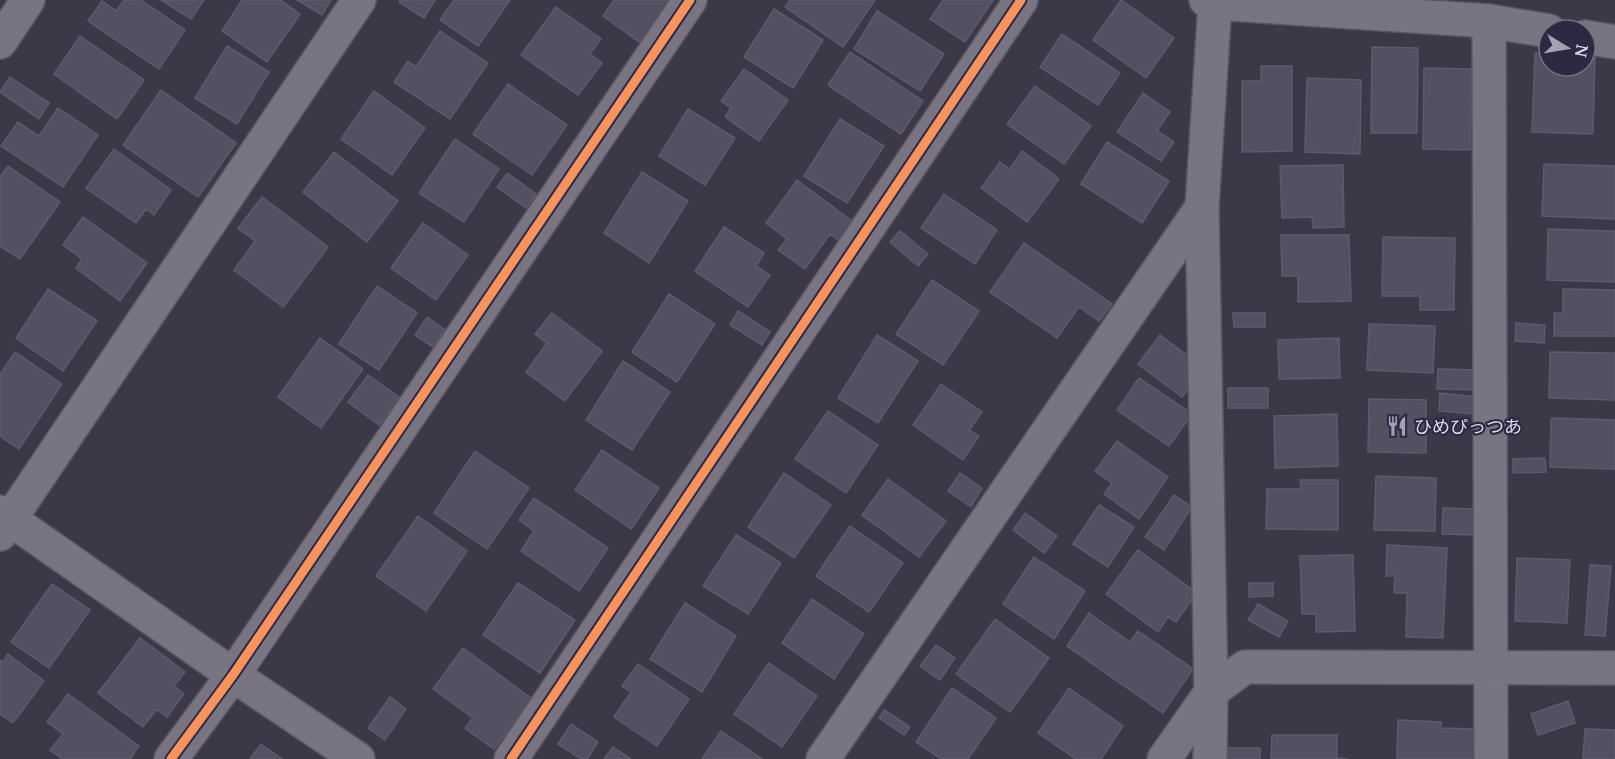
<svg xmlns="http://www.w3.org/2000/svg" width="1615" height="759" font-family="'Noto Serif','Noto Sans JP',serif">
	<style>
		.building { fill: #525061; stroke: #5d5b68; stroke-width: 1.5 }
		.lines { fill: none; stroke-linecap: round; stroke-linejoin: round }
		.minor-casing { stroke: #595563; stroke-width: 36 }
		.minor { stroke: #787481; stroke-width: 33 }
		.cycleway-casing { stroke: #2e2843; stroke-width: 13 }
		.cycleway { stroke: #f8935d; stroke-width: 9 }
		.labels { text-anchor: middle; dominant-baseline: central; stroke-width: 4.5; stroke-linejoin: round; paint-order: stroke }
		.poi-label { font-size: 18px; fill: #dddaec; stroke: #2e2843; text-anchor: start }
	</style>
	<rect width="100%" height="100%" fill="#3c3848"/>
	<path class="building" d="M124 0H141L185 30 159 69 88 21 102 1 116 11Z
		M161 0H204L191 19Z
		M242 0H280L300 14 267 62 222 31Z
		M297 0H331L322 15Z
		M400 0H435L424 18 399 2Z
		M454 0H510L478 46 440 20Z
		M614 0H672L642 44 603 16Z
		M790 0H875L843 47 785 7Z
		M943 0H993L965 42 930 19Z
		M1121 0 1174 38 1146 78 1093 40Z
		M556 7 601 39 590 54 602 63 578 95 521 55Z
		M774 9 823 40 793 88 744 57Z
		M877 11 944 54 920 91 854 49Z
		M440 31 488 63 450 119 394 82 408 61 416 67Z
		M1062 34 1120 73 1098 105 1040 67Z
		M80 36 144 80 117 119 54 74Z
		M227 46 269 72 237 124 195 98Z
		M1372 47 1418 48 1417 133H1371Z
		M850 52 923 101 901 134 828 85Z
		M1535 53H1549V66H1585V54L1595 55 1593 134 1532 132Z
		M1261 66H1292V151L1242 152V81H1261Z
		M1424 68 1471 69 1470 150 1423 149Z
		M744 69 788 100 759 141 725 117 731 108 721 101Z
		M10 77 49 103 39 119 0 92Z
		M1307 78 1361 80 1360 154 1305 152Z
		M508 84 567 125 532 175 473 134Z
		M1035 86 1091 126 1064 164 1007 124Z
		M161 90 236 143 198 197 123 145Z
		M374 91 425 128 392 175 341 139Z
		M1143 93 1170 112 1157 131 1174 142 1161 161 1117 132Z
		M58 108 98 135 63 187 1 146 18 122 39 136Z
		M688 109 735 138 705 185 659 156Z
		M840 119 884 146 847 203 804 176Z
		M455 139 499 169 464 222 419 193Z
		M1107 142 1169 181 1142 223 1081 184Z
		M114 149 171 190 154 215 146 209 136 223 86 188Z
		M1022 151 1059 179 1027 222 981 188 1000 162 1010 169Z
		M334 152 398 201 367 242 303 192Z
		M1544 164 1615 166V219L1542 216Z
		M1343 165 1344 227 1313 228 1312 217 1282 218 1280 166Z
		M8 166 60 202 20 259 0 246V177Z
		M642 172 688 201 649 263 604 233Z
		M507 173 536 194 526 208 497 187Z
		M797 180 856 224 842 243 830 234 805 269 778 250 787 239 766 223Z
		M944 194 997 230 975 264 921 228Z
		M262 197 328 247 283 307 234 270 255 241 238 228Z
		M83 217 147 263 120 301 76 268 82 259 63 245Z
		M423 223 468 255 436 300 391 268Z
		M724 227 764 253 756 266 770 275 748 307 695 271Z
		M1548 229 1615 231V282L1547 280Z
		M900 231 928 254 918 266 890 242Z
		M1281 235H1349L1351 301 1298 302V276H1282Z
		M1383 237 1455 238 1454 310H1420V296H1382Z
		M1024 243 1112 304 1099 321 1079 307 1057 338 990 292Z
		M932 280 979 311 943 365 896 334Z
		M377 286 417 313 379 370 339 344Z
		M48 289 97 321 63 371 16 338Z
		M1563 289 1615 290V336H1554V313H1563Z
		M669 294 715 324 677 382 632 352Z
		M738 311 770 332 762 345 730 325Z
		M552 313 602 351 565 401 526 372 547 343 535 334Z
		M1233 313H1265V327H1234Z
		M427 317 445 330 433 347 415 335Z
		M1516 323 1545 325 1544 343 1515 341Z
		M1369 324 1435 326 1433 373 1367 370Z
		M877 335 918 361 878 423 838 398Z
		M1160 335 1204 368 1182 397 1138 364Z
		M320 338 363 369 321 428 278 397Z
		M1339 338 1340 378 1279 379 1278 340Z
		M15 352 62 384 19 449 0 436V374Z
		M1550 352 1615 353V400L1549 398Z
		M623 361 670 392 632 450 586 420Z
		M1438 369 1480 370 1479 390 1437 389Z
		M368 375 399 397 379 425 348 402Z
		M1139 378 1192 414 1169 446 1117 410Z
		M941 384 982 412 969 430 979 436 963 460 913 425Z
		M1228 388H1268V408H1228Z
		M1440 393 1477 397 1476 414 1439 411Z
		M1369 399 1426 400V453L1368 452Z
		M828 411 878 445 846 493 795 459Z
		M1337 414 1338 466 1275 468 1274 416Z
		M1551 418 1615 420V469L1550 467Z
		M1117 441 1168 477 1139 519 1104 494 1112 483 1095 471Z
		M602 450 659 488 631 529 575 490Z
		M475 451 529 488 487 549 434 513Z
		M1545 458 1546 472 1513 473V459Z
		M784 473 831 505 794 558 748 527Z
		M960 473 982 488 971 507 948 491Z
		M1376 476 1436 478 1435 531 1374 530Z
		M888 479 946 521 919 557 862 515Z
		M1300 480H1338V530L1266 529 1267 489H1301Z
		M1174 495 1192 507 1164 550 1145 537Z
		M534 498 608 548 579 591 521 551 534 531 519 520Z
		M1099 505 1134 527 1108 567 1073 544Z
		M1443 508 1477 509 1476 535 1442 534Z
		M1025 513 1057 536 1044 553 1013 530Z
		M418 516 467 551 426 611 376 576Z
		M850 526 903 563 869 612 816 576Z
		M736 535 781 563 748 614 703 586Z
		M1387 545 1447 548 1443 638 1406 637 1407 593H1394L1395 576H1386Z
		M1138 550 1197 593 1176 622 1168 617 1158 632 1106 594Z
		M1353 555 1355 631 1316 632V614H1302L1300 556Z
		M1034 557 1085 591 1054 639 1003 604Z
		M1517 558 1570 560 1567 623 1515 621Z
		M1590 565 1611 566 1605 636 1585 635Z
		M518 583 575 620 540 673 483 635Z
		M1249 583H1273V596L1249 597Z
		M52 584 90 610 49 668 11 642Z
		M812 599 864 634 834 679 782 643Z
		M685 603 736 636 702 692 650 659Z
		M1258 604 1288 621 1279 637 1248 620Z
		M1089 613 1130 642 1138 631 1193 669 1163 713 1067 646Z
		M995 619 1049 658 1010 712 956 674Z
		M140 638 185 672 174 686 184 694 167 717 157 709 143 727 98 693Z
		M936 645 955 658 940 680 920 666Z
		M463 648 531 698 494 749 465 728 473 718 433 689Z
		M8 654 44 681 13 723 0 714V660L3 662Z
		M769 663 817 696 782 747 734 714Z
		M638 664 689 699 657 746 614 717 631 692 622 686Z
		M952 688 996 718 968 759H941L916 742Z
		M1069 688 1123 726 1101 759H1076L1038 733Z
		M68 694 139 746 130 759H63L50 750 63 734 47 722Z
		M390 697 406 709 385 740 368 728Z
		M1568 701 1575 723 1538 735 1531 714Z
		M884 710 910 727 904 735 879 718Z
		M1398 720 1441 722 1440 728 1478 729 1477 759H1397Z
		M571 724 598 742 587 759H581L558 744Z
		M1585 729 1615 730V759H1583Z
		M721 731 762 759H702Z
		M1272 735H1337V758L1348 759H1271Z
		M261 744 282 759H250Z
		M613 747 631 759H604Z
		M1227 748H1260V759H1227Z"/>
	<g class="lines">
		<g class="minor-casing">
			<path id="minor" d="M1206 0 1215 3 1489 21 1549 31
				M1489 21 1491 759
				M1585 37 1615 42
				M0 42 28 0
				M0 512 233 675 358 759
				M0 534 359 0
				M171 759 233 675 690 0
				M511 759 1021 0
				M823 759 1202 207
				M1164 759 1211 692 1245 667 1615 668
				M1210 759 1211 692 1202 207 1215 3"/>
		</g>
		<use href="#minor" class="minor"/>
		<g class="cycleway-casing">
			<path id="cycleway" d="M171 759 233 675 690 0
				M511 759 1021 0"/>
		</g>
		<use href="#cycleway" class="cycleway"/>
	</g>
	<defs>
		<g id="restaurant-bare" transform="scale(1.62)"><path d="M-5-6h1v4h1v-4h1v4h1v-4h1v5L-1.5 .5V6h-2V.5L-5-1ZM5-6V6H3V1.5H1.5Q1.5-4 5-6Z" fill="#a5a1b3" stroke="#2e2843" stroke-width="2.5" paint-order="stroke"/></g>
	</defs>
	<g fill-rule="evenodd">
		<use href="#restaurant-bare" x="1397" y="426"/>
	</g>
	<g class="labels">
		<g class="poi-label">
			<text x="1414" y="426">ひめぴっつあ</text>
		</g>
	</g>
	<g transform="translate(1567 48) rotate(101)"><circle r="28" fill="#2e2843" stroke="#746f87" stroke-width="1.5"/>
	<path d="M0-4.5L10 22L0 15L-10 22Z" fill="#a5a1b3"/>
	<text y="-9" font-size="16" font-weight="bold" text-anchor="middle" fill="#dddaec">N</text>
	</g>
</svg>
